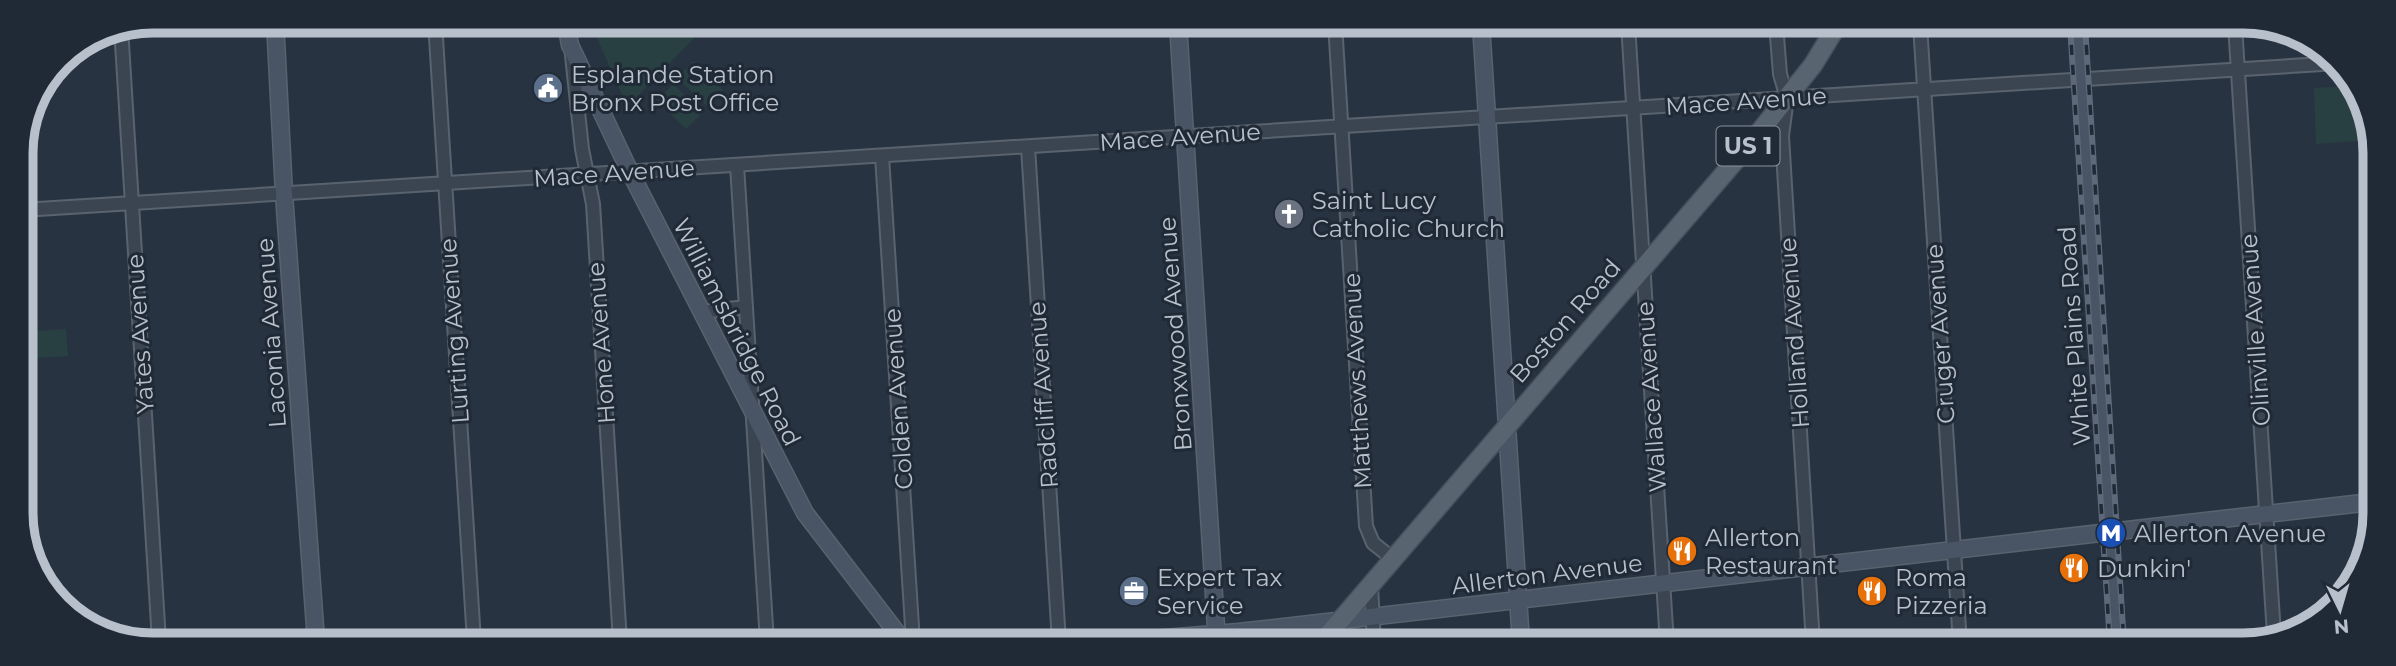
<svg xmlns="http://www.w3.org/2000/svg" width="2396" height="666" font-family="Montserrat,sans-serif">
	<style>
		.green { fill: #294042 }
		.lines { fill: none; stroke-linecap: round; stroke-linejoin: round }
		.street-casing { stroke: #59636e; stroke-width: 16 }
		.secondary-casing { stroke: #59636e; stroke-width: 19 }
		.primary-casing { stroke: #454e5a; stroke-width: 21 }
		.street { stroke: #3b4551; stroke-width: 12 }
		.secondary { stroke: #495464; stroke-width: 16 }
		.primary { stroke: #596471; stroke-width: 18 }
		.rail-casing { stroke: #5d6978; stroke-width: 6 }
		.rail { stroke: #1f2a36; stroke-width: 3.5; stroke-dasharray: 10; stroke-linecap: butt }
		.labels { text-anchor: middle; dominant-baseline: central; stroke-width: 6; stroke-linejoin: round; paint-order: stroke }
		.shield { fill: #1f2a36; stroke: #8a939e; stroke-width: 2 }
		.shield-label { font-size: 23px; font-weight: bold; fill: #b8c0cb }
		.poi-label { font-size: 24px; fill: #b8c0cb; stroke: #1f2a36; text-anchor: start }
		.street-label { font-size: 24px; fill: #b8c0cb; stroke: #1f2a36 }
		.rim { fill: none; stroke: #b8c0cb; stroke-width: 9 }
	</style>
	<rect width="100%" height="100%" fill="#273341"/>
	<path class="green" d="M590 22H710L627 107Z
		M694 61 723 90 707 106 677 78Z
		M673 84 703 112 686 129 657 101Z
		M2350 86 2370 123 2371 140 2316 144 2314 88Z
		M66 329 68 356 22 359V332Z"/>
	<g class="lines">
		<g class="street-casing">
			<path id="street" d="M435 22 474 641
				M1335 23 1366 526 1373 543 1393 559
				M1628 24 1667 644
				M1776 24 1780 74 1787 98 1782 136 1813 644
				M1920 25 1960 644
				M2235 25 2274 635
				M121 27 159 641
				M572 56 582 149 593 204 620 642
				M1028 147 1059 642
				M882 156 913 642
				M737 165 767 642
				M22 210 2338 63
				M702 312 746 307
				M1371 585 1374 643"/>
		</g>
		<g class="secondary-casing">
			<path id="secondary" d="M275 21 284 194 316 641
				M566 22 570 45 630 172 805 513 904 642
				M1178 23 1217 643
				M1481 24 1521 643
				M2077 25 2117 644
				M1104 643 1239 632 2371 502"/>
		</g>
		<g class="primary-casing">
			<path id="primary" d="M1321 643 1753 140 1813 65 1838 24"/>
		</g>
		<use href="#street" class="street"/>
		<use href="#secondary" class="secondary"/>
		<use href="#primary" class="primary"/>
		<g class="rail-casing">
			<path id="rail" d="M2070 25 2110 644
				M2085 25 2124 644"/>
		</g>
		<use href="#rail" class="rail"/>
	</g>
	<defs>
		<g id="civic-disc" transform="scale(1.575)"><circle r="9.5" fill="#5c6f8a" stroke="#1f2a36"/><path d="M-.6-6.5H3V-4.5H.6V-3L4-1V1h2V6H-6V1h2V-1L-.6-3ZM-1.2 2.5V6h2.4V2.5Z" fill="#fff"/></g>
		<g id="church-disc" transform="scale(1.575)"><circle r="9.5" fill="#6b7280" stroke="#1f2a36"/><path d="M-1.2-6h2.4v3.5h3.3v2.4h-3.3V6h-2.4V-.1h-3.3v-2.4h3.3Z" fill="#fff"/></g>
		<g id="metro-disc" transform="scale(1.575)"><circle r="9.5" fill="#1a4fb4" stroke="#1f2a36"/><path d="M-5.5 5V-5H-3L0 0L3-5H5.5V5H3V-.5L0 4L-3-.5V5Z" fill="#fff"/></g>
		<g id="restaurant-disc" transform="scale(1.575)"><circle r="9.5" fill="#e8710a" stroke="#1f2a36"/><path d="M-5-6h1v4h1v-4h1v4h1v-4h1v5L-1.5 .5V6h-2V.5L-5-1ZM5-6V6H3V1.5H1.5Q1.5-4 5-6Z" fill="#fff"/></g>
		<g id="office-disc" transform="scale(1.575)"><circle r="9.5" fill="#5c6f8a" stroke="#1f2a36"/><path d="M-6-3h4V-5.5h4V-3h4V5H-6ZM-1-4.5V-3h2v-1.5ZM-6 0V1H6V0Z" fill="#fff"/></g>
	</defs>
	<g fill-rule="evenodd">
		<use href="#civic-disc" x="548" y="88"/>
		<use href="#church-disc" x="1289" y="214"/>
		<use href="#metro-disc" x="2111" y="533"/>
		<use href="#restaurant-disc" x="1682" y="551"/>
		<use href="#restaurant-disc" x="2074" y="568"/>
		<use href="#office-disc" x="1134" y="591"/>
		<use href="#restaurant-disc" x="1872" y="591"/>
	</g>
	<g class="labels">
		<rect class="shield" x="1716.5" y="126.5" width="63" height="39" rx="5"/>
		<g class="shield-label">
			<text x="1748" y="146">US 1</text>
		</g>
		<g class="poi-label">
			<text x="571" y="74">Esplande Station<tspan x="571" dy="28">Bronx Post Office</tspan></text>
			<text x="1312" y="200">Saint Lucy<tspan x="1312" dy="28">Catholic Church</tspan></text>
			<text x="2134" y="533">Allerton Avenue</text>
			<text x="1705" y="537">Allerton<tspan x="1705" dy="28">Restaurant</tspan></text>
			<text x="2097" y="568">Dunkin'</text>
			<text x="1157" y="577">Expert Tax<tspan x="1157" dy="28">Service</tspan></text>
			<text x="1895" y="577">Roma<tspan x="1895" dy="28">Pizzeria</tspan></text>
		</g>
		<g class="street-label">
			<text transform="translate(1746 101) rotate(-4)">Mace Avenue</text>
			<text transform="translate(1180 137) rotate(-4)">Mace Avenue</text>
			<text transform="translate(614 173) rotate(-4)">Mace Avenue</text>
			<text transform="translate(1565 321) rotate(-49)">Boston Road</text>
			<text transform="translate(2255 330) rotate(-94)">Olinville Avenue</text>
			<text transform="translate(454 331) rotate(-94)">Lurting Avenue</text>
			<text transform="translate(737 332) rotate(63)">Williamsbridge Road</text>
			<text transform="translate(271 333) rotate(-94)">Laconia Avenue</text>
			<text transform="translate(1794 333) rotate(-94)">Holland Avenue</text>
			<text transform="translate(140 334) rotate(-94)">Yates Avenue</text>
			<text transform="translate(1175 334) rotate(-94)">Bronxwood Avenue</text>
			<text transform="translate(1940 334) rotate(-94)">Cruger Avenue</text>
			<text transform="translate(2074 336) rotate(-94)">White Plains Road</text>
			<text transform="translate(601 343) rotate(-94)">Hone Avenue</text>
			<text transform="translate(1357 381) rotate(-93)">Matthews Avenue</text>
			<text transform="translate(1043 395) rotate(-94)">Radcliff Avenue</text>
			<text transform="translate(1651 397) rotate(-94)">Wallace Avenue</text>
			<text transform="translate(898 399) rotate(-94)">Colden Avenue</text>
			<text transform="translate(1547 574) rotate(-7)">Allerton Avenue</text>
		</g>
	</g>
	<path d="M0 0H2396V666H0ZM153 33H2243A120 120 0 0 1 2363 153V513A120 120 0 0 1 2243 633H153A120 120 0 0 1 33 513V153A120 120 0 0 1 153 33Z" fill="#1f2a36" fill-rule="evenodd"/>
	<path class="rim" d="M153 33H2243A120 120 0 0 1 2363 153V513A120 120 0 0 1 2243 633H153A120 120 0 0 1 33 513V153A120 120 0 0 1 153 33Z"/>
	<g transform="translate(2340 610) rotate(175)" stroke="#1f2a36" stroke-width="5" paint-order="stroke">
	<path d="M0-5L12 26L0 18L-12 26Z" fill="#b8c0cb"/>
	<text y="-10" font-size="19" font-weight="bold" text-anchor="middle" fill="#b8c0cb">N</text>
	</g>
</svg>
